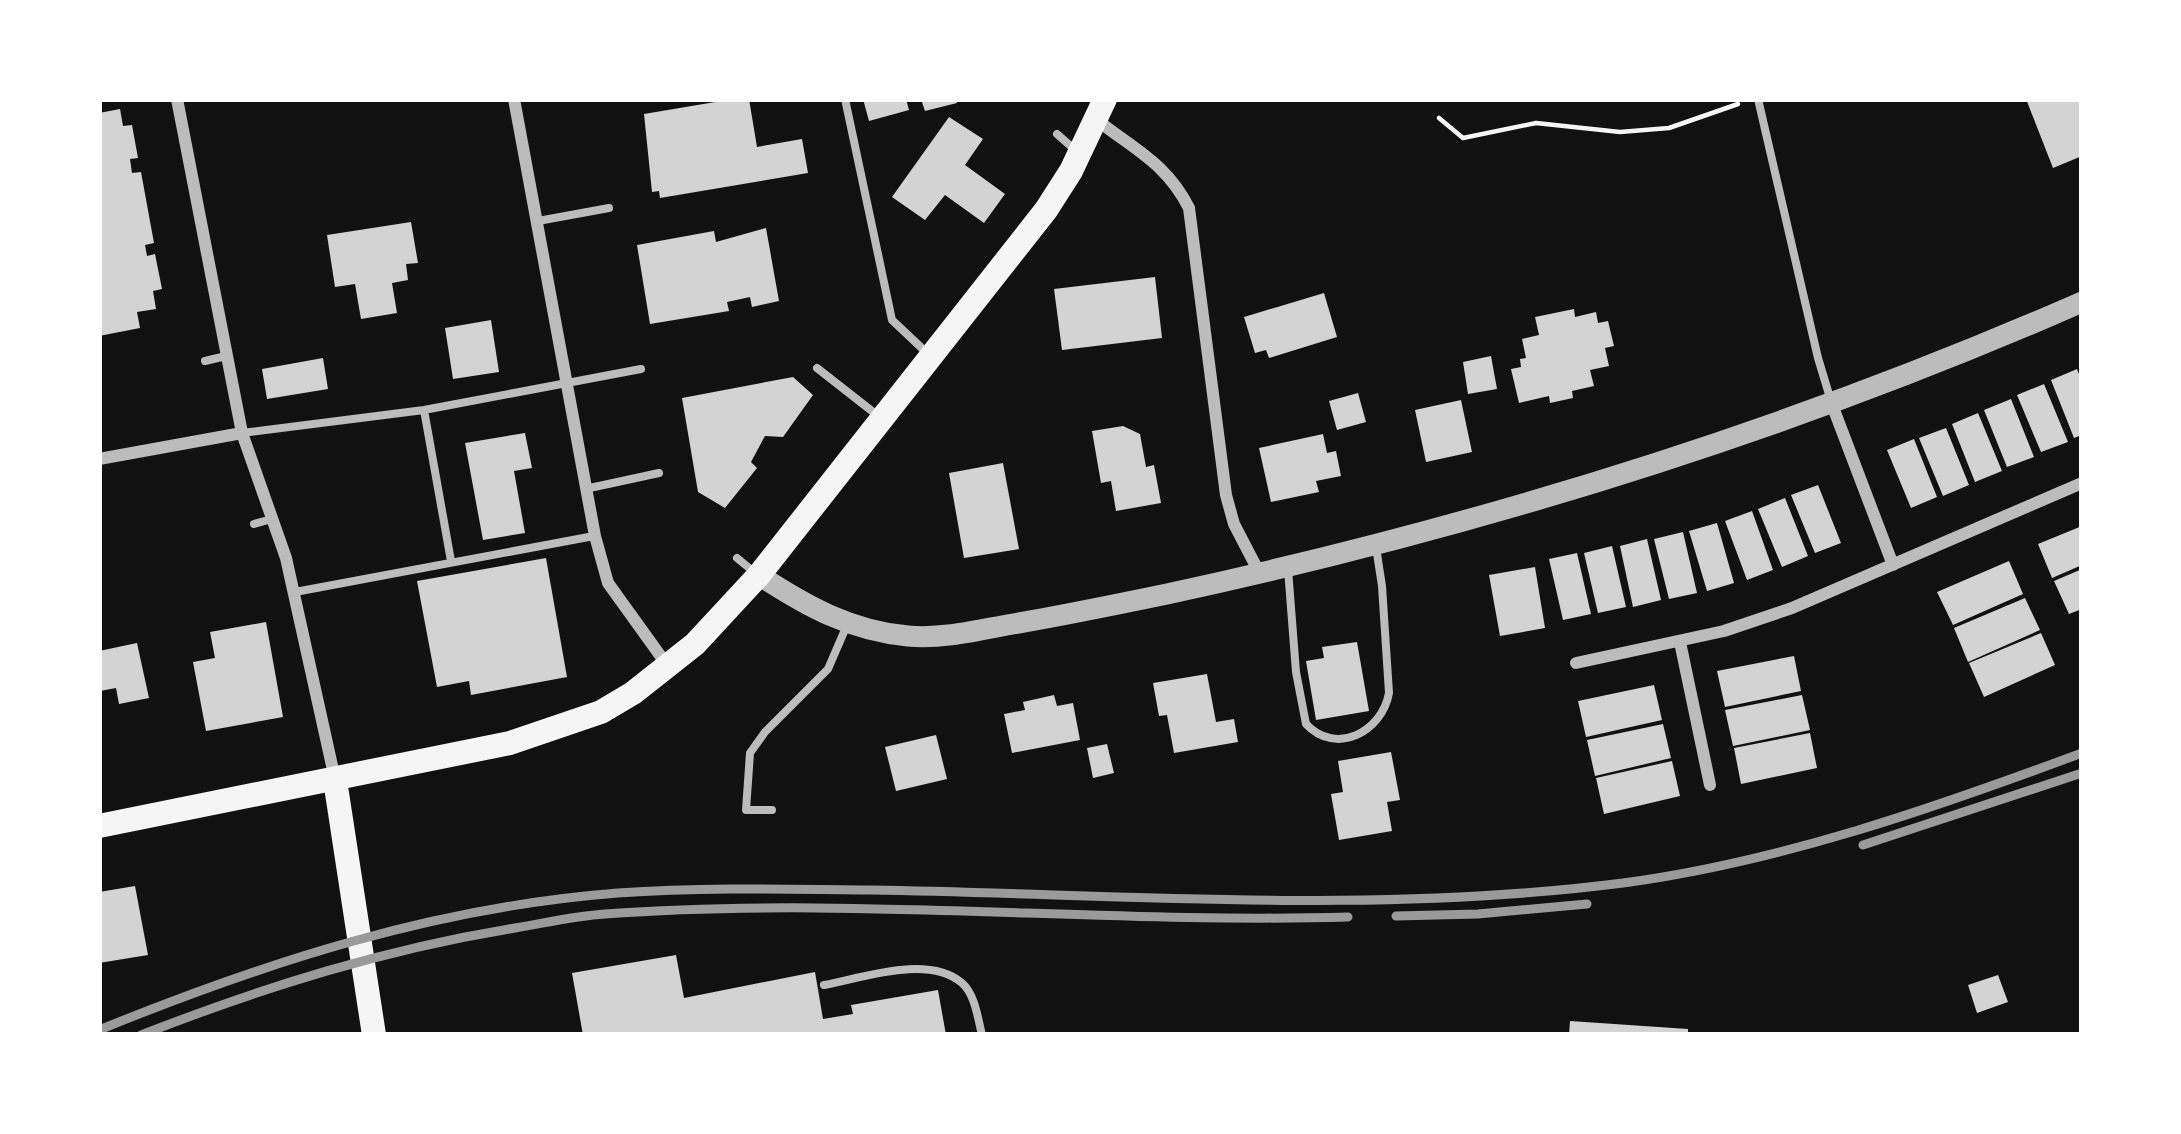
<svg xmlns="http://www.w3.org/2000/svg" width="2181" height="1134" font-family="'IBM Plex Sans',sans-serif">
	<style>
		.building { fill: #d3d3d3 }
		.lines { fill: none; stroke-linecap: round; stroke-linejoin: round }
		.path { stroke: #f5f5f5; stroke-width: 4.5 }
		.service { stroke: #bcbcbc; stroke-width: 8 }
		.minor { stroke: #bcbcbc; stroke-width: 12 }
		.tertiary { stroke: #bcbcbc; stroke-width: 21 }
		.secondary { stroke: #f5f5f5; stroke-width: 24 }
		.rail { stroke: #9a9a9a; stroke-width: 9 }
	</style>
	<rect width="100%" height="100%" fill="#111"/>
	<path class="building" d="M733 99H749L757 147 802 139 808 173 660 198 659 191 652 192 644 114Z
		M863 99H906L909 110 869 121Z
		M921 99H956L957 103 925 111Z
		M2026 99H2082V156L2053 168Z
		M120 109 123 126 132 125 138 158 130 159 132 173 141 172 154 243 145 245 147 256 155 254 162 289 153 291 156 309 137 312 140 328 99 336V113Z
		M949 117 983 139 965 165 1005 194 984 223 945 195 925 220 892 197Z
		M411 222 418 263 406 264 408 280 392 283 397 313 361 319 355 284 335 287 327 235Z
		M766 228 779 301 752 307 750 297 727 302 729 311 650 324 637 245 714 231 716 242Z
		M1155 277 1162 338 1062 350 1054 289Z
		M1324 293 1337 337 1269 358 1266 350 1255 353 1244 317Z
		M1574 309 1575 317 1596 312 1598 323 1608 321 1614 346 1605 348 1609 366 1590 370 1594 386 1572 391 1573 398 1550 403 1549 396 1519 403 1511 369 1521 367 1520 359 1526 358 1522 339 1539 335 1535 317Z
		M491 320 499 372 453 379 445 328Z
		M1491 356 1497 389 1468 394 1463 362Z
		M323 358 328 389 267 399 262 369Z
		M2077 369 2082 382V435L2074 438 2051 380Z
		M793 377 813 395 783 437 765 436 751 462 757 468 725 508 698 492 682 398Z
		M2044 384 2068 442 2041 452 2017 395Z
		M1358 393 1366 422 1337 430 1329 401Z
		M2011 399 2034 457 2007 467 1984 410Z
		M1461 400 1472 452 1426 462 1415 410Z
		M1978 413 2002 471 1975 482 1952 424Z
		M1123 426 1140 434 1146 467 1154 465 1161 503 1116 511 1111 481 1101 483 1092 431Z
		M1946 428 1969 485 1943 496 1919 438Z
		M525 433 532 468 514 471 525 533 483 540 465 443Z
		M1323 434 1327 453 1336 451 1341 476 1316 481 1319 492 1271 502 1259 448Z
		M1914 439 1937 497 1911 508 1887 450Z
		M1003 463 1019 549 964 558 949 473Z
		M1818 485 1841 543 1815 553 1791 495Z
		M1785 498 1808 556 1782 567 1758 509Z
		M1752 511 1773 570 1747 580 1725 521Z
		M1717 523 1734 583 1707 591 1689 531Z
		M2082 526V565L2052 578 2038 544Z
		M1683 532 1697 593 1669 599 1654 539Z
		M1647 539 1661 600 1633 607 1620 546Z
		M1612 546 1626 607 1598 613 1584 553Z
		M1577 553 1591 614 1563 620 1549 559Z
		M546 558 567 677 471 695 469 681 437 687 417 581Z
		M2009 561 2023 594 1953 625 1937 592Z
		M1535 567 1545 628 1500 636 1489 575Z
		M2082 569V609L2069 614 2054 581Z
		M2025 598 2040 630 1968 662 1954 628Z
		M266 622 283 717 206 731 193 662 215 658 210 632Z
		M2041 633 2055 665 1984 697 1969 663Z
		M1357 642 1369 711 1316 720 1306 661 1324 658 1322 647Z
		M137 643 149 698 119 704 116 688 100 691 99 651Z
		M1794 656 1801 691 1725 707 1717 671Z
		M1207 674 1216 722 1234 719 1238 742 1174 753 1167 715 1159 716 1153 683Z
		M1654 685 1662 720 1586 737 1578 701Z
		M1054 695 1057 706 1073 703 1080 740 1012 753 1004 714 1025 710 1023 702Z
		M1802 695 1810 730 1733 746 1725 710Z
		M1663 724 1671 758 1595 776 1587 740Z
		M1810 733 1817 768 1741 784 1734 748Z
		M936 735 947 779 896 791 885 747Z
		M1107 744 1114 773 1093 778 1087 748Z
		M1391 752 1400 800 1387 802 1392 831 1339 840 1331 794 1343 792 1338 761Z
		M1672 761 1680 796 1604 814 1596 778Z
		M135 886 148 955 99 963V892Z
		M676 955 684 998 815 972 823 1019 853 1014 851 1005 938 990 946 1035H583L572 973Z
		M1998 975 2008 1002 1977 1013 1968 985Z
		M1570 1021 1688 1029V1035H1569Z"/>
	<g class="lines">
		<path class="path" d="M1439 118 1463 138 1536 123 1620 132 1669 128 1738 104"/>
		<path class="service" d="M845 99 892 320 927 353
			M1758 99 1818 358 1831 401
			M1057 134 1074 149
			M538 221 609 208
			M205 361 226 356
			M817 368 877 415
			M424 410 451 561
			M242 433 424 410 641 369
			M585 489 659 473
			M254 524 272 519
			M737 558 754 572
			M1288 569 1296 672 1306 724C1336 756 1382 732 1389 693L1382 586 1376 547
			M295 592 594 536
			M772 810H746L750 753 765 732 828 669 847 625
			M824 985C862 978 928 954 962 983 975 994 978 1019 982 1035"/>
		<path class="minor" d="M177 99 242 433 286 558 335 779
			M514 99 595 536 608 583 667 665
			M1097 120C1135 150 1166 163 1189 208L1226 495 1234 524 1260 574
			M1831 402 1893 565
			M99 459 242 433
			M1680 642 1710 785
			M1576 663 1724 631 1792 608 2082 483"/>
		<path class="tertiary" d="M759 575C806 606 851 631 908 636 941 639 975 631 1007 625 1061 616 1114 605 1167 594 1481 526 1788 431 2082 302"/>
		<path class="secondary" d="M335 780 374 1035
			M99 826 510 743 601 712 633 693 695 644 759 575 1046 210 1071 171 1105 99"/>
		<path class="rail" d="M1863 845 2082 773
			M1396 916 1478 914 1587 904
			M99 1030C266 962 436 907 618 893 702 887 787 889 872 890 1122 894 1374 915 1623 883 1780 862 1934 808 2082 753
			M141 1035C264 987 385 949 515 928 545 923 575 916 605 914 852 896 1100 924 1348 917"/>
	</g>
	<rect width="2181" height="1134" fill="none" stroke="#ffffff" stroke-width="204"/>
</svg>
